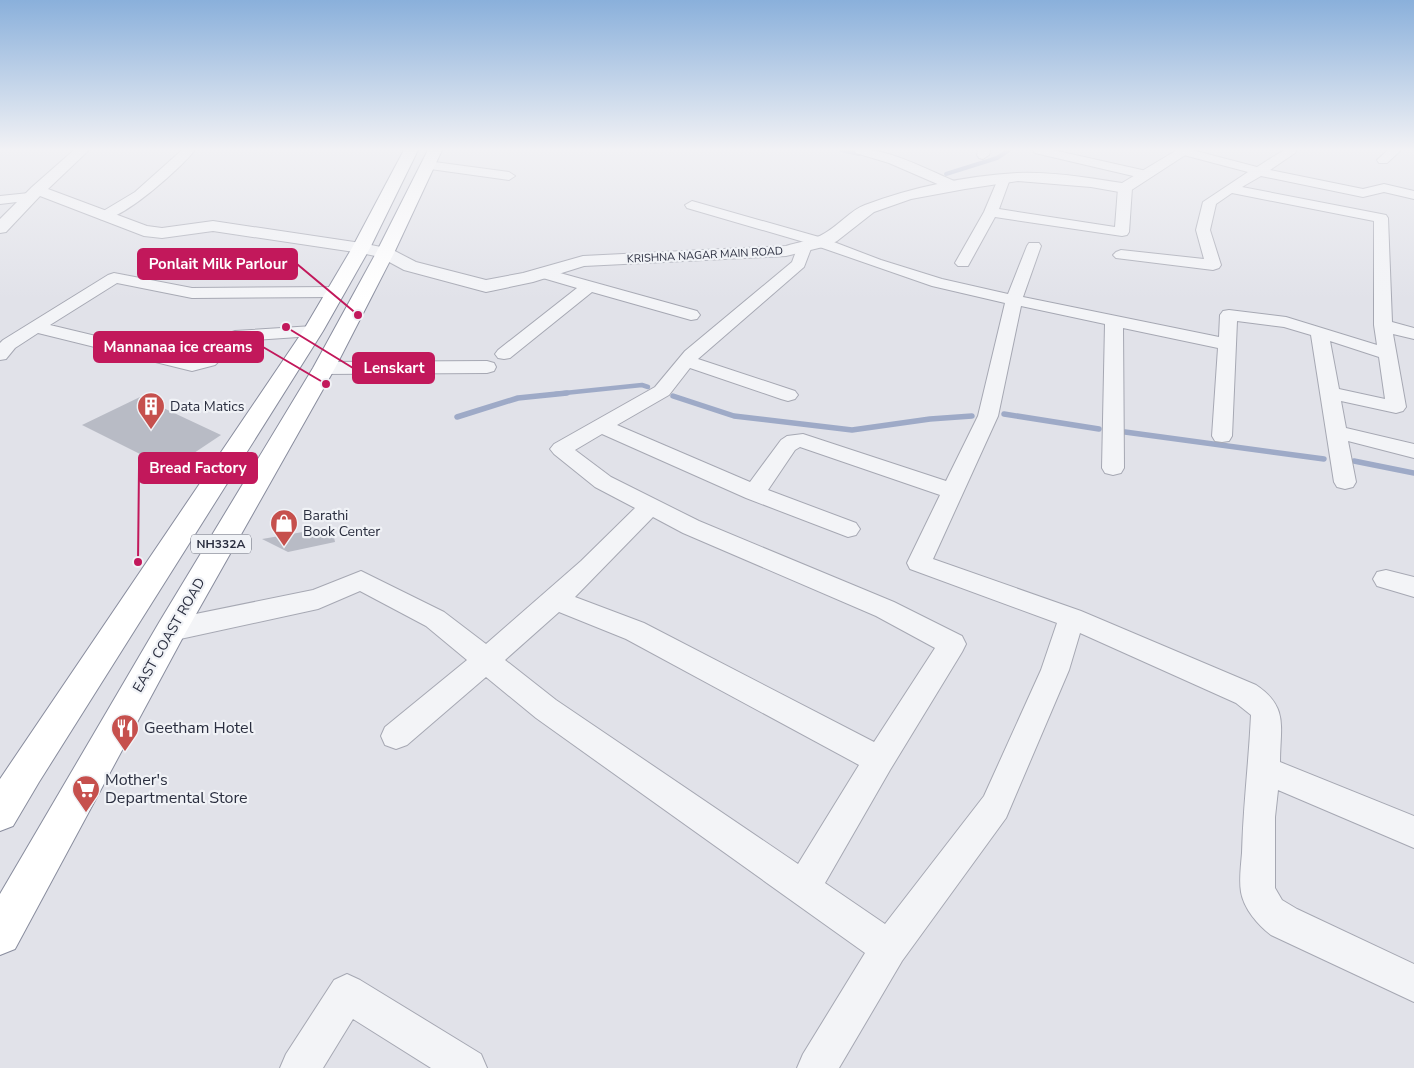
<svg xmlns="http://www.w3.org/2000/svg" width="1414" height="1068" font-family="'Nunito Sans',sans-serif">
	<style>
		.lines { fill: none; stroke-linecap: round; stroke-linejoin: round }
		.stream-far2 { stroke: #9eaac7; stroke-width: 4 }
		.stream-far1 { stroke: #9eaac7; stroke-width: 4.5 }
		.stream { stroke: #9eaac7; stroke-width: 5.5 }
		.building { fill: #b8bbc5 }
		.minor-casing { stroke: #a6a8b3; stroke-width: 2 }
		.tertiary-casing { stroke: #a6a8b3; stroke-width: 2 }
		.trunk-casing { stroke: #898d9e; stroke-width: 2 }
		.minor { fill: #f3f4f7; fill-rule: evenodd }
		.tertiary { fill: #f3f4f7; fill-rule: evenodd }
		.trunk { fill: #fff; fill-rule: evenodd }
		.labels { text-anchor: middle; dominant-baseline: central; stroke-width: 4.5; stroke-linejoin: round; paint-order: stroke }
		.far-street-label { font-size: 11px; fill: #2a2e3f; stroke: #f0f2f6 }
		.shield { fill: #f0f2f6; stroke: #656976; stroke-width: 1 }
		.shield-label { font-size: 12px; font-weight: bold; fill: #2a2e3f }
		.poi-label { font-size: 14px; fill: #2a2e3f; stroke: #f0f2f6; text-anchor: start }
		.street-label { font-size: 14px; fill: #2a2e3f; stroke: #f0f2f6 }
		.near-poi-label { font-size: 16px; fill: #2a2e3f; stroke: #f0f2f6; text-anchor: start }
		.leader { fill: none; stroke: #c2185b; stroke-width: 2 }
		.callout-dot { fill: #c2185b; stroke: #f0f2f6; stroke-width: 2 }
		.callout { fill: #c2185b; stroke: #c2185b; stroke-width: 2 }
		.callout-label { font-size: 15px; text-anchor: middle; font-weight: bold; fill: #fff }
	</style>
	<rect width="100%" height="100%" fill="#e1e2e9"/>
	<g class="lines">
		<path class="stream-far2" d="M841 150 859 154
			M946 174 997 158 1009 150"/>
		<path class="stream-far1" d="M555 394 642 385 648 387"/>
		<path class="stream" d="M673 396 734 416 852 430 930 419 972 416
			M1004 414 1099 429
			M457 417 518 398 567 393
			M1125 432 1324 459
			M1354 461 1414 473"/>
	</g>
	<path class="building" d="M140 397 221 435 170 469 82 425Z
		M332 527 335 542 288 552 262 539Z"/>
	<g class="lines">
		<g class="minor-casing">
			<path id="minor" d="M182 150H195C183 166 119 224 100 219L98 216 100 213 135 192Z
				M854 150C886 146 929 171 959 183L961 186 959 189H949L889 163 856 153Z
				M978 150H990L989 155 983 159 979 158 977 155Z
				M1033 150H1053L1151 172 1152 175 1146 179 1035 153Z
				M1179 150H1192L1257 167 1284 150H1297L1295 153 1270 170 1363 189 1384 184 1414 191V199L1384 192 1363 197 1261 176 1242 187 1381 214 1386 215 1388 218 1392 322 1414 328V339L1393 334 1406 407 1403 411 1396 413 1341 401 1346 428 1414 444V458L1348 441 1356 482 1353 487 1345 489 1337 487 1334 482 1311 335 1284 327 1237 321 1232 436 1229 441 1222 442 1215 441 1212 436 1218 348 1123 328 1124 468 1121 473 1113 475 1105 473 1102 468 1105 324 1021 306 998 416 933 559 1081 611 1256 685C1289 707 1280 727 1280 762L1414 816V848L1278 790 1275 817V888L1282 900 1297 909 1414 964V1002L1271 935C1258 925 1244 909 1241 892 1239 880 1241 865 1242 853 1243 807 1249 761 1251 715L1236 703 1080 633 1069 670 1006 818 902 961 839 1068H797L803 1054 865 953 536 718 486 677 407 745 396 749 385 745 381 736 385 727 467 660 426 626 360 591 318 609 171 641 162 637 158 630 162 623 171 619 313 590 361 571 444 612 486 644 581 561 635 508 595 487 554 454 550 449 554 444 655 387 685 351 792 262 798 246 804 242 687 208 685 205 692 201 826 239 881 260 942 279 1008 294 1027 246 1029 243H1039L1041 246 1023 297 1219 337 1220 315 1223 311 1229 310 1286 317 1377 345 1374 325V221L1232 193 1216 204 1210 230 1221 265 1219 268 1213 270 1116 258 1113 255 1116 252 1121 250 1204 259 1196 230 1203 202 1248 172 1180 154ZM811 244 932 286 1005 303 978 416 946 481 803 434 787 436 781 440 750 482 617 425 669 395 690 368 781 399 788 401 795 399 798 395 795 391 698 359 804 267 812 246ZM1330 341 1379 357 1385 399 1339 389ZM602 434 746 498 848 537 856 535 860 529 856 523 768 490 795 450 800 447 940 495 907 563 910 569 1057 623 1041 670 984 796 885 924 825 883 890 770 962 652 966 644 962 636 894 602 699 521 611 477 575 450ZM653 517 683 533 876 616 935 648 874 742 644 623 575 597ZM559 612 626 639 859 765 798 864 556 700 505 660Z
				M1388 150H1401L1387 163H1379L1377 160Z
				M427 161 509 172 515 176 509 180 423 168 421 165 423 162Z
				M1004 175 1010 179 999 209 1115 227 1118 188 1125 184 1130 185 1132 188 1129 232 1127 235 1122 236 995 217 968 266H958L955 263 984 212 998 179Z
				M29 193 36 197 34 200 0 204V196Z
				M542 268 697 311 700 315 697 319 691 320 592 292 510 358 504 359 498 358 495 354 498 350 577 288 536 276 534 273 536 270Z
				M114 273 192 288 336 287 342 289 344 292 342 295 336 297 192 298 117 283 50 325 192 359C210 355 218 335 235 331L313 326 319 327 322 331 319 335 313 336 240 341 215 365 192 371 38 333 15 348 6 359 0 360V343L3 340 108 275Z
				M487 361 494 363 496 367 494 371 487 373 324 374 317 372 315 368 317 364 324 362Z
				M1386 570 1414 577V597L1377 586 1373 579 1377 572Z
				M347 974 360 980 481 1054 487 1068H431L353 1019 323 1068H280L286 1054 334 980Z"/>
		</g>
		<g class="tertiary-casing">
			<path id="tertiary" d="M74 150H89L48 189 147 226 162 228 213 221 361 243 391 249 416 262 486 280 523 273 583 256 786 246C799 242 814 240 825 233 839 225 851 210 865 205 913 187 966 176 1017 173 1048 171 1092 178 1122 183L1177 150H1193L1130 191 1125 193 1091 187 1018 181 965 189 911 199 874 212 837 241 827 246 786 256 584 266 533 282 486 292 404 270 380 257 361 253 213 231 162 238 144 236 40 196 6 232 0 233V219L32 187Z"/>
		</g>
		<g class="trunk-casing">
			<path id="trunk" d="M404 150H418L370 248 323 331 39 782 13 826 0 831V779L303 331 352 248Z
				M428 150H442L394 253 335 368 182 639 15 949 0 955V894L160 621 313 368 376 253Z"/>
		</g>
		<use href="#minor" class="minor"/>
		<use href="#tertiary" class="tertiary"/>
		<use href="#trunk" class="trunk"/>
	</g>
	<linearGradient id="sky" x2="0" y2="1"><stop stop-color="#8ab0db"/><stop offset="0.5" stop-color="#f2f2f5"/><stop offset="1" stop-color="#f2f2f5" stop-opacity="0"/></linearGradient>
	<rect width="1414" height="299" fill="url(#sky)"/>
	<defs>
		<g id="building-pin" transform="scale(1.4375)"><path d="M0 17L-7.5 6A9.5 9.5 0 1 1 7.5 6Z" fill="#c6504d" stroke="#f0f2f6"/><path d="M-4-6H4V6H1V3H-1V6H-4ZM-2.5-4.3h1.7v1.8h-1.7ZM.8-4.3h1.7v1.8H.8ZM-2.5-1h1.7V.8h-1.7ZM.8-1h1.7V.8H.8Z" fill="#fff"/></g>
		<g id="shop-pin" transform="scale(1.4375)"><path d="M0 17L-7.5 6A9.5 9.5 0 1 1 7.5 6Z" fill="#c6504d" stroke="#f0f2f6"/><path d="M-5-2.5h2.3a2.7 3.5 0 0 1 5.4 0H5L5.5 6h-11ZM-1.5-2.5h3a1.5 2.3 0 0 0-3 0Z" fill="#fff"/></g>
		<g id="restaurant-pin" transform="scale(1.4375)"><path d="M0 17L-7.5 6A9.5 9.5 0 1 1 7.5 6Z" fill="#c6504d" stroke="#f0f2f6"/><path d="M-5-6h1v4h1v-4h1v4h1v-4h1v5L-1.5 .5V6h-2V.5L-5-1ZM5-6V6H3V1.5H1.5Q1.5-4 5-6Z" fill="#fff"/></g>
		<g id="supermarket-pin" transform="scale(1.4375)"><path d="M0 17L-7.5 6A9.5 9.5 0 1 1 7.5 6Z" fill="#c6504d" stroke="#f0f2f6"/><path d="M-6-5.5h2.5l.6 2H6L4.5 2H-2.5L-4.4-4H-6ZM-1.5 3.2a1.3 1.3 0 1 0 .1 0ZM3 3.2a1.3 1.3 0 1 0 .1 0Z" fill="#fff"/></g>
	</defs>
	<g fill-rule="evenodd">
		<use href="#building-pin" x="151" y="406"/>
		<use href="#shop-pin" x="284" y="523"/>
		<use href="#restaurant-pin" x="125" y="728"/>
		<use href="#supermarket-pin" x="86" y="789"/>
	</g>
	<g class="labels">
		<g class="far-street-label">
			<text transform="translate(705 255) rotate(-3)">KRISHNA NAGAR MAIN ROAD</text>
		</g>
		<rect class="shield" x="191" y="534.5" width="60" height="19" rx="4"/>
		<g class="shield-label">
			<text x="221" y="544">NH332A</text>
		</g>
		<g class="poi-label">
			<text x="170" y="406">Data Matics</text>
			<text x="303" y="515">Barathi<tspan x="303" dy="16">Book Center</tspan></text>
		</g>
		<g class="street-label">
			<text transform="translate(169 635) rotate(-60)">EAST COAST ROAD</text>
		</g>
		<g class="near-poi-label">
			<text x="144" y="728">Geetham Hotel</text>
			<text x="105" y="780">Mother's<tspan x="105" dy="18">Departmental Store</tspan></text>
		</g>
	</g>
	<path class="leader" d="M358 315L297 264M326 384L263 347M286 327L353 368M138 562L139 468"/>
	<g class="callout-dot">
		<circle cx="358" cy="315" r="5"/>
		<circle cx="326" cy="384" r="5"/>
		<circle cx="286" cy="327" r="5"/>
		<circle cx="138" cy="562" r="5"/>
	</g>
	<g class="callout">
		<rect x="138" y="249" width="159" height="30" rx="5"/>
		<rect x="94" y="332" width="169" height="30" rx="5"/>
		<rect x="353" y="353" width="81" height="30" rx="5"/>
		<rect x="139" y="453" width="118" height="30" rx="5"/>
	</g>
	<g class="callout-label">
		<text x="218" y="269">Ponlait Milk Parlour</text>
		<text x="178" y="352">Mannanaa ice creams</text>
		<text x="394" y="373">Lenskart</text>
		<text x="198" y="473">Bread Factory</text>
	</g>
</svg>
